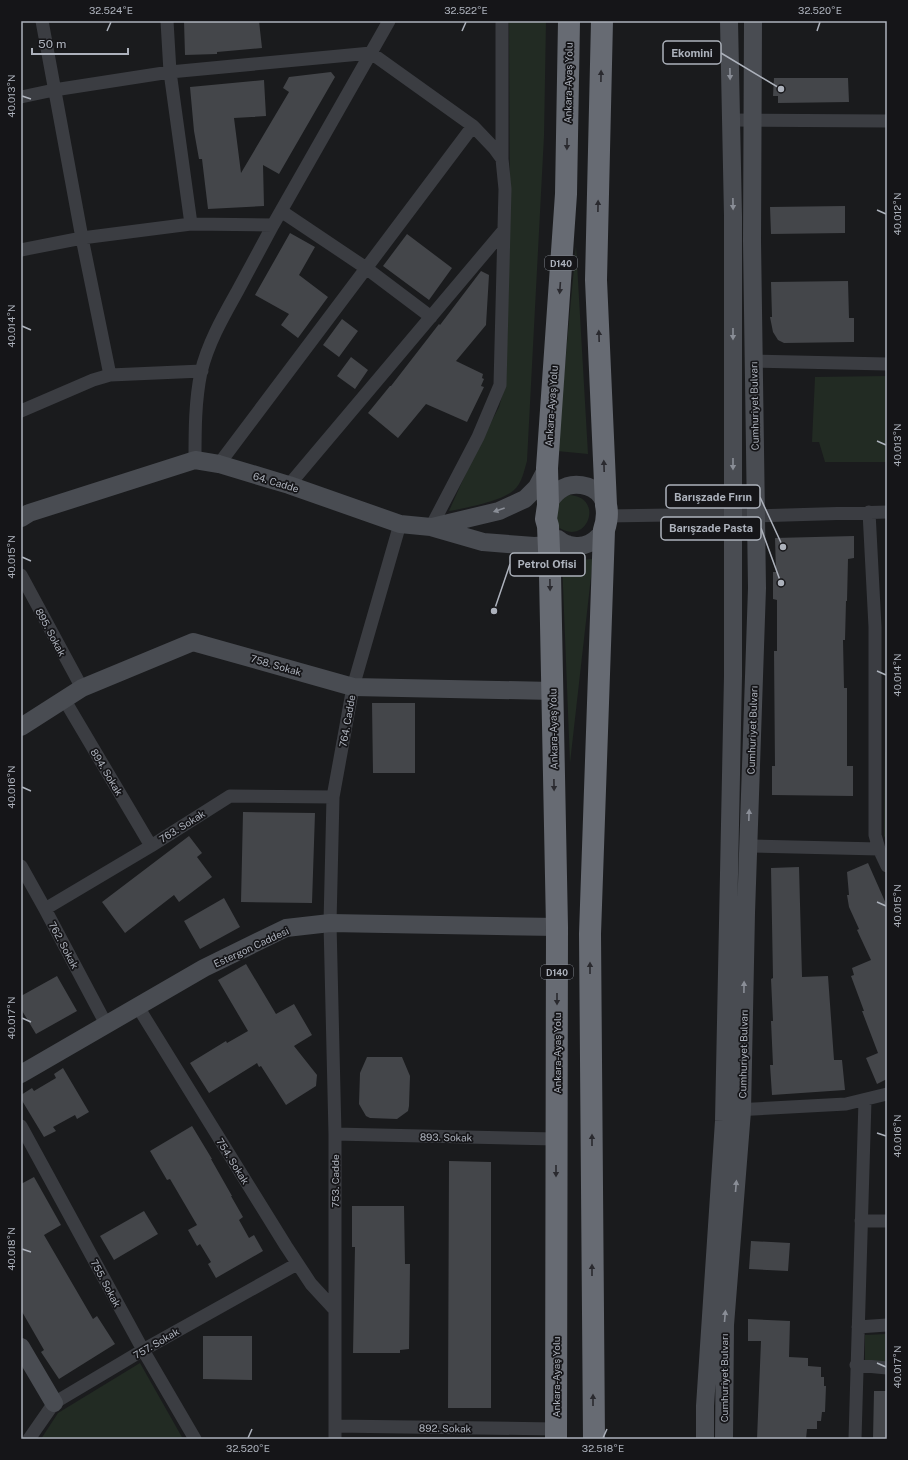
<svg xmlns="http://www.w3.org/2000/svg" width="908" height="1460" font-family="'Public Sans',sans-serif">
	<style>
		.green { fill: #222b23 }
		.building { fill: #44464a }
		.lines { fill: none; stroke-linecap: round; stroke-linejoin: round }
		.street { stroke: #3b3d42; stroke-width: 13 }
		.secondary { stroke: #494c52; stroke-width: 18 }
		.highway { stroke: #676b73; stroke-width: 22 }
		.oneway { fill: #8a8e97 }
		.oneway2 { fill: #2a2a2f }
		.ticks { fill: none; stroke: #adb2bc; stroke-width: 1.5 }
		.labels { text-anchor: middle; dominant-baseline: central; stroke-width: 3.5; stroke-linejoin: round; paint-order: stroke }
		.shield { fill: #151518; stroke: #7f838b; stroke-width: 1 }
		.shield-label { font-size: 9px; font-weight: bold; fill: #adb2bc }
		.street-label { font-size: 10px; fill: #adb2bc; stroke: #151518 }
		.leader { fill: none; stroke: #adb2bc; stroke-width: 1.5 }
		.callout-dot { fill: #adb2bc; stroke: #151518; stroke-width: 1.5 }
		.callout { fill: #151518; stroke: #adb2bc; stroke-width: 1.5 }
		.callout-label { font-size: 11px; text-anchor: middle; font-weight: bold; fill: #adb2bc }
		.neatline { fill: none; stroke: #adb2bc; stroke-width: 1.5 }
		.ticks-label { font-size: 10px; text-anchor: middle; fill: #adb2bc }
	</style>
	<rect width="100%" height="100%" fill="#1a1b1d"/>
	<path class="green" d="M509 21H546L544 136 527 461C524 471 522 483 514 490 502 501 466 508 449 511L474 455 499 407 506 382 510 222Z
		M576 246 588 454 557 451Z
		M887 376V462H825L819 442H812L815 377Z
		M570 495C606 498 586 549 557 526L553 509 564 496Z
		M593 559 570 763 562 561Z
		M885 752H887V841L884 836Z
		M887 1334V1364L865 1362V1335Z
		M140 1363 183 1439H41L58 1413Z"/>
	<path class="building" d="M184 21H259L262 48 217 52V54L185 55Z
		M331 72 335 77 279 174 263 165 264 206 208 209 202 159H199L194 131 190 87 264 80 266 116 234 118 241 173 289 92 283 88 289 77Z
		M774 78H848L849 102 778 103V96H773Z
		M845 206V233L771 234 770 207Z
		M290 233 315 247 299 275 328 297 298 338 281 325 289 314 255 295Z
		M407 234 452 268 429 300 383 266Z
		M481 271 489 275 486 325 456 361 483 374 482 378 484 379 481 386 484 387 467 422 426 404 398 438 368 413 390 386H391L439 324 440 325Z
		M848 281 849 318H854V342L784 343 778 340 773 332 770 317H772L771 282Z
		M342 319 358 331 339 357 323 345Z
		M351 357 368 370 355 389 337 376Z
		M854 536V558L848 559 847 601H846L845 640H843L844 688H847V766H853V796L772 795V766H775L774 651H777V600L773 599V572H776L775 538Z
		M372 703H415V773H373Z
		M243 812 315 813 312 903 241 902Z
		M189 836 202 853 197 857 212 877 179 902 174 895 125 933 102 902Z
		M868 863 887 906V1079L877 1084 866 1058 878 1053 862 1011H864L851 976 854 975 852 968 871 960 857 930 859 929 849 907 847 895H849L847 872Z
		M799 867 802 977 828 976 834 1060H842L845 1090 772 1095 770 1065H773L771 1021H773L771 979 773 978 771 868Z
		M224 898 240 927 200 949 184 921Z
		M246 964 276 1014 294 1004 312 1035 294 1046 317 1075 316 1086 286 1105 261 1066 259 1067 257 1063 209 1093 190 1063 226 1041 227 1043 248 1031 218 980Z
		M57 976 77 1011 36 1034 21 1009V996Z
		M367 1057H402L410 1076 409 1106 408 1111 397 1119 370 1118 366 1116 359 1104 360 1073Z
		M63 1068 89 1112 77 1119 75 1115 53 1127 56 1131 44 1137 21 1099V1095L32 1088 34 1091 56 1078 54 1074Z
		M192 1126 212 1159H211L232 1196H231L243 1217 239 1220 249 1238 254 1235 263 1251 216 1278 208 1264 211 1262 200 1244 197 1246 188 1230 197 1225 170 1179 167 1180 150 1151Z
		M449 1161 491 1162V1408H448Z
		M34 1177 61 1225 44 1235 93 1319 97 1316 115 1344 59 1379 41 1352 44 1350 21 1310V1184Z
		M352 1206H404L405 1264H410L409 1349 400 1350V1353H353L355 1247H352Z
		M144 1211 158 1234 114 1260 100 1236Z
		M751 1241 790 1243 788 1271 749 1269Z
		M748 1319 790 1321 789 1357 808 1358V1366L821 1367V1377H824V1386H826L825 1412H822L821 1421H817V1429H807L806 1439H757L761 1341H748Z
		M203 1336H252V1380L203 1379Z
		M874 1391H887V1439H873Z"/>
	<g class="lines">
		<path class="street" d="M42 21 82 238 191 224 273 225 389 21
			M167 21 170 72 191 224
			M502 21V159
			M21 97 54 90 170 72 371 53 473 126 494 148 502 159 505 189 500 385 478 437 431 527
			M731 120 887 121
			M281 211 366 268 431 317
			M21 250 82 238 110 375
			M754 361 887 364
			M21 411 93 380 110 375 202 371
			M195 460C195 430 195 401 201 372 208 343 223 317 237 292 249 270 261 247 273 225
			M219 464 473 126
			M289 485 504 230
			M869 512 875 627V835L879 849 887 866
			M607 516 733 514 756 516 887 512
			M21 575 82 688
			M64 699 151 846
			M748 846 879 849
			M21 866 45 909 106 1024
			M45 909 151 846 230 796 333 797
			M138 1007 286 1246 311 1284 335 1310
			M734 1110 846 1104 887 1094
			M21 1126 143 1350 195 1439
			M335 1134 556 1139
			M861 1221H887
			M858 1327 887 1325
			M856 1365 887 1368
			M335 1426 556 1429
			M29 1439 54 1403 143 1350 297 1264
			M335 1439V1134L330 923 333 797 353 687 400 524
			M855 1439 865 1100"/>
		<path class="secondary" d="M548 505C551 499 554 494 560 490 572 481 592 484 601 496 603 499 604 502 606 505
			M21 518 29 513 195 460 219 464 289 485 400 524 431 527 483 542 534 546 567 544
			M432 527 499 511 525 499 537 487 547 468
			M558 539C569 549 588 548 598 537 601 535 602 532 604 530
			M21 727 82 688 193 642 353 687 553 691
			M21 1074 204 968 286 928 330 923 557 927
			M21 1347 54 1403
			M705 1439V1406L724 1121 733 676V216L729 21
			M724 1439 725 1325 742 1111 746 913 757 588 752 241 753 21"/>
		<path class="highway" d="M556 1439 557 927 550 574 548 526 546 519 548 505 547 468 566 194 569 21
			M594 1439 590 934 604 530C607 521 608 514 606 505L596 280 602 21"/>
	</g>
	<defs><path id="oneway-solid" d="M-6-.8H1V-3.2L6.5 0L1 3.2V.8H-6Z"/></defs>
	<g class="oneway">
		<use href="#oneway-solid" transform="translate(730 74) rotate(89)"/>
		<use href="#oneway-solid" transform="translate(733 204) rotate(89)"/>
		<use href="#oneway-solid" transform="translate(733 334) rotate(90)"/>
		<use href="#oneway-solid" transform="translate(733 464) rotate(90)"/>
		<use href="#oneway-solid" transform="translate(499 510) rotate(161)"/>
		<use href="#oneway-solid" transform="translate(749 815) rotate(-88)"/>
		<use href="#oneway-solid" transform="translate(744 987) rotate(-89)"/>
		<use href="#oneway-solid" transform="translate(736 1186) rotate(-85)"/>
		<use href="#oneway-solid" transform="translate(725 1316) rotate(-85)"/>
	</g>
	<g class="oneway2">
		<use href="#oneway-solid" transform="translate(601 76) rotate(-89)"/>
		<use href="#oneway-solid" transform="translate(567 144) rotate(91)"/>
		<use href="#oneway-solid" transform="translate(598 206) rotate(-89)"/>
		<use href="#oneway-solid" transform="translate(560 288) rotate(94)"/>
		<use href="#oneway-solid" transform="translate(599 336) rotate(-92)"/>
		<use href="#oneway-solid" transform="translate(604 466) rotate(-92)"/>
		<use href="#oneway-solid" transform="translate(550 585) rotate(89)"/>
		<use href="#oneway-solid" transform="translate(554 785) rotate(89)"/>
		<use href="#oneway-solid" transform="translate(590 968) rotate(-90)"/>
		<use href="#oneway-solid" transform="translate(557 999) rotate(90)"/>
		<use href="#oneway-solid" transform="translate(592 1140) rotate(-90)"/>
		<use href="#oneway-solid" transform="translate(556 1171) rotate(90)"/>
		<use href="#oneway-solid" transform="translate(592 1270) rotate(-90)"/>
		<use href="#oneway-solid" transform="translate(593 1400) rotate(-90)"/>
	</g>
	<path class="ticks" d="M107 31 111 22M462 31 466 22M817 31 820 22M22 96 31 99M877 210 886 214M22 326 31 330M877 441 886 445M22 557 31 561M877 671 886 675M22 787 31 791M877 902 886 906M22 1018 31 1022M877 1133 886 1136M22 1249 31 1252M877 1363 886 1367M248 1438 252 1429M603 1438 607 1429"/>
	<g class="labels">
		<g class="shield">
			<rect x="545" y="256" width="32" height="14" rx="3"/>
			<rect x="541" y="965" width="32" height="14" rx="3"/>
		</g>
		<g class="shield-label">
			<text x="561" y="263">D140</text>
			<text x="557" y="972">D140</text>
		</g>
		<g class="street-label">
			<text transform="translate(568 83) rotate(-89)">Ankara-Ayaş Yolu</text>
			<text transform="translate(551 406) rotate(-86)">Ankara-Ayaş Yolu</text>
			<text transform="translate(754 406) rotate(-91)">Cumhuriyet Bulvarı</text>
			<text transform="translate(276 482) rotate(17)">64. Cadde</text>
			<text transform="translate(51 632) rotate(62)">895. Sokak</text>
			<text transform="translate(276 665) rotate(16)">758. Sokak</text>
			<text transform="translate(347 721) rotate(-80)">764. Cadde</text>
			<text transform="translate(553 729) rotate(-91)">Ankara-Ayaş Yolu</text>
			<text transform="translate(752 730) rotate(-88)">Cumhuriyet Bulvarı</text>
			<text transform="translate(107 772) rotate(59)">894. Sokak</text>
			<text transform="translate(182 826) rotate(-32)">763. Sokak</text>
			<text transform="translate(64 945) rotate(62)">762. Sokak</text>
			<text transform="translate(251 947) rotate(-25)">Estergon Caddesi</text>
			<text transform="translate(557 1053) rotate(-90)">Ankara-Ayaş Yolu</text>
			<text transform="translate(743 1054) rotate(-89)">Cumhuriyet Bulvarı</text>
			<text transform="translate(446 1137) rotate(1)">893. Sokak</text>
			<text transform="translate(233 1161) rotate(58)">754. Sokak</text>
			<text transform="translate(335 1181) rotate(-90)">753. Cadde</text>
			<text transform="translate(106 1283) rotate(62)">755. Sokak</text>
			<text transform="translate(156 1343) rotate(-30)">757. Sokak</text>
			<text transform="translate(556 1377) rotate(-90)">Ankara-Ayaş Yolu</text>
			<text transform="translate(724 1378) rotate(-90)">Cumhuriyet Bulvarı</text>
			<text transform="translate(445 1428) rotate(1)">892. Sokak</text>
		</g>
	</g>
	<path class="leader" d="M781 89L721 53M783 547L760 497M781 583L761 528M494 611L510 564"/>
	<g class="callout-dot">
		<circle cx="781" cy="89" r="4"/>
		<circle cx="783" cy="547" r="4"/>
		<circle cx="781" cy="583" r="4"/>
		<circle cx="494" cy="611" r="4"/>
	</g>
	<g class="callout">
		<rect x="663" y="41" width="58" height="23" rx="4"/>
		<rect x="666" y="485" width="94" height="23" rx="4"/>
		<rect x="661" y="517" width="100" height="23" rx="4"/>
		<rect x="510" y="553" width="75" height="23" rx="4"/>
	</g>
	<g class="callout-label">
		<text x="692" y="57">Ekomini</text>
		<text x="713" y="501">Barışzade Fırın</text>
		<text x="711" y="532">Barışzade Pasta</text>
		<text x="547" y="568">Petrol Ofisi</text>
	</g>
	<rect width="908" height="1460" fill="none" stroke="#151518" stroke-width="44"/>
	<path d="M32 48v6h96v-6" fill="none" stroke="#adb2bc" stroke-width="2"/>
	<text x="38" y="48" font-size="12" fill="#adb2bc" stroke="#151518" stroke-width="3" paint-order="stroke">50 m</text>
	<rect x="22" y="22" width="864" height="1416" class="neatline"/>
	<g class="ticks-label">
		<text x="111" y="14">32.524°E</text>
		<text x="466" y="14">32.522°E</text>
		<text x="820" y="14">32.520°E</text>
		<text transform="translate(11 96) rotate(-90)" y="4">40.013°N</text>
		<text transform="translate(897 214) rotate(-90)" y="4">40.012°N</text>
		<text transform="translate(11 326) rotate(-90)" y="4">40.014°N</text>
		<text transform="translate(897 445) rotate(-90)" y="4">40.013°N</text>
		<text transform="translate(11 557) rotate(-90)" y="4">40.015°N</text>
		<text transform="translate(897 675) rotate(-90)" y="4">40.014°N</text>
		<text transform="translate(11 787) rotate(-90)" y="4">40.016°N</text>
		<text transform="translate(897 906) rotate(-90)" y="4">40.015°N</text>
		<text transform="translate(11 1018) rotate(-90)" y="4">40.017°N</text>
		<text transform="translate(897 1136) rotate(-90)" y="4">40.016°N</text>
		<text transform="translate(11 1249) rotate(-90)" y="4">40.018°N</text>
		<text transform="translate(897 1367) rotate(-90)" y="4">40.017°N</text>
		<text x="248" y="1452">32.520°E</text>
		<text x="603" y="1452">32.518°E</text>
	</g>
</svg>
